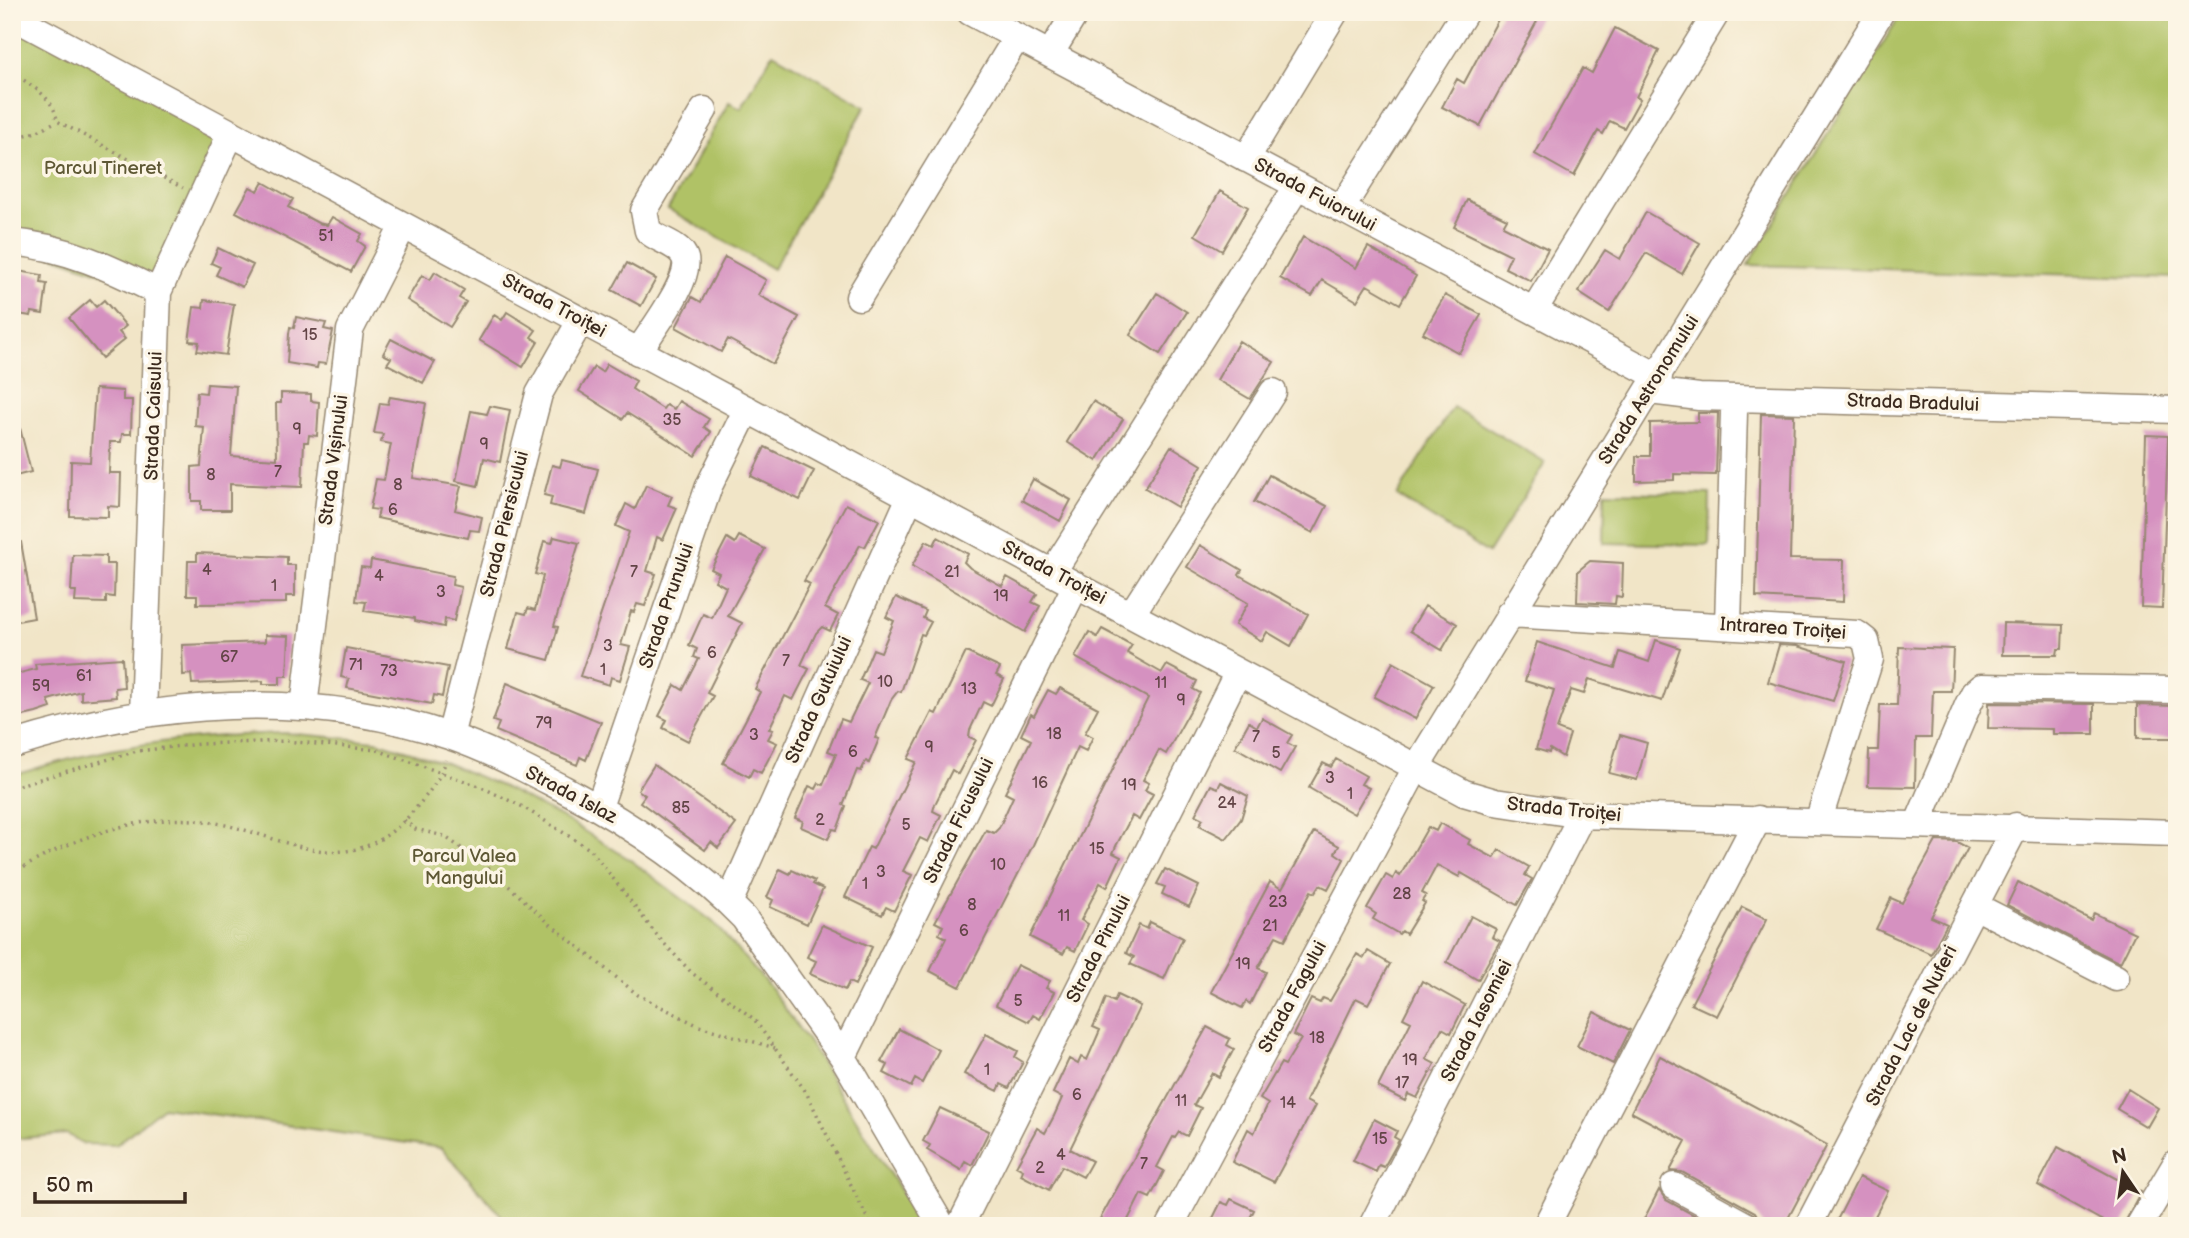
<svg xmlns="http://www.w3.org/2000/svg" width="2189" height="1238" font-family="'Balsamiq Sans',sans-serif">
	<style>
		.green { fill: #b0c266; stroke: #767642; stroke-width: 2 }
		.building { fill: #d591c0 }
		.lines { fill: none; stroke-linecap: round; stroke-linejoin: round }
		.minor-casing { stroke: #968872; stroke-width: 29 }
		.path { stroke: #968872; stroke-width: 3.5; stroke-dasharray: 2 5; stroke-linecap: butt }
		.minor { stroke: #fff; stroke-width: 26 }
		.labels { text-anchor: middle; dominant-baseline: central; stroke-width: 7; stroke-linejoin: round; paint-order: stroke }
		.number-label { font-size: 16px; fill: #624446 }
		.park-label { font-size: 19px; fill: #5e5834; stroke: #fcf5e5 }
		.street-label { font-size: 19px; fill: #3b2a1e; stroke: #fcf5e5 }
	</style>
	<rect width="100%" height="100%" fill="#fcf5e5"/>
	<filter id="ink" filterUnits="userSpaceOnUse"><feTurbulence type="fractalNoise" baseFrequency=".0143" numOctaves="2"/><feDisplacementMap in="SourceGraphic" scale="14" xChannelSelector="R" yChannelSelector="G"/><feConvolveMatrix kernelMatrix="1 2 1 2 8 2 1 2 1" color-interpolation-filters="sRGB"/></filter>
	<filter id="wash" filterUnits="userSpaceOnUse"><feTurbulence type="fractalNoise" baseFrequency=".00686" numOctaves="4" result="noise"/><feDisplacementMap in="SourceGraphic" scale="28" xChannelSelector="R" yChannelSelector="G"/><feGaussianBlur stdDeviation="1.57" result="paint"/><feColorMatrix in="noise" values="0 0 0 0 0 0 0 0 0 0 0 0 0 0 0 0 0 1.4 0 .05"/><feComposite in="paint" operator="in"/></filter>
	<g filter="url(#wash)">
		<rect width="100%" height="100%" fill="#f1e5c7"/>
		<path class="green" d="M1902 12H2177V278L1748 265Z
			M12 16 231 133 158 292 12 242Z
			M773 53 866 106 773 269 668 209 729 102 741 108Z
			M1453 407 1545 463 1488 553 1397 496Z
			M1605 492 1710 494 1709 545 1604 543Z
			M285 733 376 741 446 763 503 787 560 816 629 859 713 922 770 987 809 1043 922 1226H511L441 1148 163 1107 116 1145 84 1144 67 1134 12 1139V776C104 745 189 736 285 733Z"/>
		<g id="blocks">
			<path class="building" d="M1502 12H1542L1480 126 1442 107 1457 79 1464 83Z
				M1615 28 1659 51 1636 97 1640 99 1624 128 1610 121 1603 134 1598 131 1574 176 1535 154 1583 68 1592 73Z
				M263 182 293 199 288 207 318 223 327 225 332 217 362 234 358 241 365 246 351 272 236 212 250 187 258 191Z
				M1220 191 1248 207 1222 251 1195 235Z
				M1467 200 1507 219 1503 226 1548 249 1531 281 1505 268 1511 255 1454 227Z
				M1646 212 1700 243 1682 274 1646 253 1609 312 1578 292 1605 250 1620 259Z
				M1303 237 1356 268 1368 247 1416 276 1400 304 1367 285 1357 301 1322 280 1312 296 1280 278Z
				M218 248 253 265 242 287 216 275 220 267 211 263Z
				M725 257 766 280 758 295 799 317 773 364 728 339 721 352 676 327 692 297 701 302Z
				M627 263 656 279 641 306 612 290Z
				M12 270 42 275 41 283 47 284 43 314 32 312 31 316 12 313Z
				M435 272 464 290 459 298 466 302 450 327 407 300 422 275 430 280Z
				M1157 293 1187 312 1160 354 1130 335Z
				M1445 295 1481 315 1459 353 1423 333Z
				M90 300 96 307 104 300 126 326 119 332 125 339 102 358 69 318Z
				M204 300 234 304 226 355 197 351 199 342 189 341 194 307 203 308Z
				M507 312 536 330 531 337 538 342 523 367 479 340 494 315 502 320Z
				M296 317 326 323 324 329 333 331 326 364 318 363 317 368 287 363 289 334 290 327 294 328Z
				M391 339 435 362 423 383 387 364 391 358 383 354Z
				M1239 341 1274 362 1250 399 1217 380Z
				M607 364 636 381 632 389 663 409 666 405 674 409 679 401 709 419 704 427 711 432 695 456 627 413 623 419 579 391 594 367 602 372Z
				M207 384 236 386 231 456 277 459 276 403H281V393L311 394V401L319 402 317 436 309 435 308 442H304L302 487 230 484V510H201V501H192V467L201 466 204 427 195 426 197 392 206 393Z
				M95 389 123 391V400H132L131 434H122L121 442H110L109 473H121L120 507 108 506V517L70 516 71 461 90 462Z
				M390 397 426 403 413 478 461 486 455 510 482 517 479 531 470 530 468 538 377 518 379 510 370 509 376 479 384 480 391 444 381 442 383 434 374 433 380 403 388 404Z
				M1093 401 1123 419 1097 461 1067 442Z
				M490 406 510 410 500 462 484 458 478 486 456 481 471 411 487 414Z
				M1698 413H1718L1716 475 1674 474V480L1636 481V456H1650V423L1698 422Z
				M1761 414 1794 415 1790 559 1844 560 1843 602 1756 597Z
				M18 420 31 472 12 477V421Z
				M2146 435 2168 436 2162 608 2141 607Z
				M1171 446 1202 465 1177 507 1145 488Z
				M765 447 814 471 800 500 751 476Z
				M562 460 598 469 586 514 550 505 552 497 544 495 552 465 560 467Z
				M1269 475 1327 506 1313 533 1254 502Z
				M1033 479 1071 500 1060 521 1022 500Z
				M646 485 672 496 668 505 677 508 663 540 657 537 647 571 656 574 645 606 637 604 634 612 631 611 621 645 630 647 620 680 611 677 609 685 580 676 629 532 616 526 626 504 635 509Z
				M846 504 879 520 865 547 860 545 825 608 838 615 830 631 822 627 816 633 801 665 809 669 793 700 785 696 769 729 773 730 768 739 777 743 761 773 753 769 749 777 723 763 760 692 755 689 810 584 804 581Z
				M739 536 765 549 728 616 742 623 707 693 713 696 688 741 663 728 667 720 659 716 675 685 683 690 699 659 694 657 697 649 689 645 703 614 712 618 726 587 715 581 719 573 711 569 727 538 735 543Z
				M554 537 579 543 554 626 558 627 549 660 508 649 518 612 526 614 528 608 535 610 543 576 535 574 544 541 552 543Z
				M938 537 968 554 964 562 970 568 1002 586 1007 577 1037 594 1032 602 1040 606 1025 632 912 566 926 541 934 545Z
				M21 542 34 618 12 622V543Z
				M1200 545 1242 570 1239 575 1308 614 1291 646 1267 632 1262 641 1235 625 1248 603 1187 567Z
				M197 553 287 557V565H295V596H286V603L197 604V595H187L188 561H197Z
				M73 555 106 556V564H115L114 597 106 596V603L75 602 76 591H71Z
				M371 560 453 576 452 585 461 587 454 621 445 619 444 627 415 621V618L364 611 366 602 356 601 358 584 361 567 370 568Z
				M1590 561 1623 563 1622 597 1616 596 1615 604 1577 602 1578 571Z
				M896 597 926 611 923 618 931 622 924 635 921 634 901 692 898 691 891 700 875 738 879 739 869 763 866 761 861 771 857 770 843 805 846 806 837 830 833 829 828 839 801 827 803 821 795 818 809 786 816 789 819 783 823 785 836 754 828 751 841 719 849 722 868 683 860 680 873 649 881 652 894 621 886 617Z
				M1425 606 1457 624 1442 650 1410 631Z
				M2003 623 2063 625 2062 649H2058L2057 655H2002Z
				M1102 629 1132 645 1127 653 1162 673 1167 665 1197 681 1193 689 1200 693 1166 754 1159 750 1143 780 1149 783 1145 790 1153 794 1139 820 1132 816 1116 846 1113 853 1121 857 1107 887 1100 883 1081 920 1088 924 1075 951 1067 947 1063 954 1030 937 1148 698 1075 657 1089 632 1097 637Z
				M265 635 289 636 287 676H280V684H263V681L192 684 191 674 183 675 182 645 265 642Z
				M1656 640 1680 648 1662 701 1589 679 1584 694 1571 690 1557 729 1570 734 1563 757 1550 749 1549 753 1536 749 1554 690 1525 681 1537 642 1615 668 1620 652 1649 662Z
				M1779 645 1797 646 1846 661 1833 701 1768 682Z
				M1899 647 1953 649 1951 691H1933L1931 738H1916L1915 787 1868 786 1869 750H1878L1880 705H1897Z
				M346 648 448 667 442 697 434 695 432 704 347 688 349 679 341 677Z
				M966 652 1000 668 996 675 1004 679 991 706 983 702 970 730 969 737 976 740 958 774 952 770 935 804 933 811 941 815 928 842 920 838 903 871 912 875 894 911 886 907 882 915 845 897 869 847 873 849 916 762 908 759 932 712 936 714Z
				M122 658 124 687 115 688 116 697 81 700V691L48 700 51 708 36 713 19 717 17 709 12 710V675L36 669 35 664Z
				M1393 662 1434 685 1415 719 1374 697Z
				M507 683 601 722 586 760 580 757 577 765 496 731 499 723 493 721Z
				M1060 688 1098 708 1085 733 1093 737 1086 751 1078 747 1033 845 960 987 930 971 946 938 939 934 943 926 935 922 986 830 994 833 999 828 1013 797 1005 793 1031 740 1021 735 1031 714 1034 716 1048 690 1056 694Z
				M1989 703 2094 704V734H2053V729L1988 728Z
				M2137 705 2175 706 2174 738H2137Z
				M1262 718 1292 735 1287 743 1295 747 1280 773 1235 747 1249 722 1257 727Z
				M1620 735 1647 743 1637 780 1609 773Z
				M1336 759 1366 776 1361 784 1369 788 1354 814 1309 788 1323 763 1331 767Z
				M654 765 736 824 718 848 711 842 705 850 640 802 645 795 638 790Z
				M1221 782 1248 796 1241 819 1226 839 1199 825 1203 819 1195 815 1211 785 1218 788Z
				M1440 823 1470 840 1468 844 1494 858 1499 850 1529 867 1525 875 1532 879 1517 905 1461 873 1459 877 1437 865 1422 893 1426 895 1422 901 1425 903 1406 934 1402 931 1399 934 1373 919 1376 914 1367 908 1386 875 1393 879 1396 873 1400 876 1428 827 1436 831Z
				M1314 832 1339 846 1335 853 1344 859 1328 889 1320 885 1315 893 1311 891 1285 940 1276 936 1258 968 1266 972 1250 1004 1246 1001 1242 1008 1211 992 1270 882 1282 889Z
				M1936 841 1957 842 1968 848 1931 917 1947 924 1931 954 1876 929 1891 898 1902 903Z
				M780 869 790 874 792 870 815 881 813 884 823 889 807 924 770 907 773 900 767 897Z
				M1165 869 1199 886 1189 907 1162 894 1165 887 1157 884Z
				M2018 882 2091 920 2094 913 2135 933 2120 963 2007 905Z
				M1742 907 1767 919 1717 1016 1691 1004Z
				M1471 916 1496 929 1492 937 1500 941 1478 980 1447 962Z
				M1150 922 1183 938 1164 979 1130 964 1134 957 1126 953 1139 925 1147 929Z
				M822 925 872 947 855 985 849 982 845 990 810 974 816 961 807 957Z
				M1368 951 1390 964 1368 1004 1356 998 1306 1101 1315 1106 1274 1182 1232 1162 1248 1129 1254 1133 1268 1104 1260 1099 1281 1063 1285 1065 1301 1039 1293 1035 1311 999 1320 1003 1323 998 1330 1001 1357 954 1364 958Z
				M1017 965 1050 981 1046 988 1054 992 1040 1019 1033 1015 1029 1022 996 1005Z
				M1422 981 1465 1005 1451 1033 1442 1028 1426 1059 1435 1064 1417 1098 1408 1094 1405 1101 1378 1087 1411 1022 1403 1018Z
				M1117 995 1140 1006 1070 1149 1092 1161 1083 1177 1062 1166 1049 1190 1021 1175 1023 1170 1016 1166 1037 1128 1045 1133 1054 1116 1062 1098 1053 1093 1069 1059 1078 1064 1081 1057 1087 1060 1100 1030 1093 1027 1100 1013 1106 998 1114 1002Z
				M1594 1012 1630 1030 1613 1064 1577 1046Z
				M1207 1027 1230 1039 1227 1045 1234 1049 1219 1077 1212 1073 1194 1105 1201 1108 1187 1136 1179 1132 1175 1138 1173 1137 1157 1167 1164 1171 1160 1179 1150 1198 1141 1194 1125 1226H1096Z
				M899 1029 939 1050 922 1083 915 1079 911 1087 884 1073 888 1065 881 1062Z
				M986 1034 1018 1051 1015 1057 1023 1062 1009 1088 1001 1084 998 1091 964 1074Z
				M1660 1056 1827 1145 1784 1226H1763L1755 1212 1682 1172 1670 1171 1686 1141 1631 1112Z
				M2128 1089 2158 1108 2147 1127 2117 1109Z
				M940 1108 989 1131 972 1165 965 1161 961 1170 927 1150 930 1145 923 1141Z
				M1374 1119 1397 1131 1394 1137 1399 1140 1384 1167 1379 1165 1376 1172 1353 1161Z
				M2058 1147 2141 1192 2123 1226H2112L2038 1185Z
				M1859 1177 1888 1191 1870 1226H1848L1837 1220Z
				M1659 1190 1666 1200 1714 1226H1659L1644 1219Z
				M1231 1199 1254 1210 1246 1226H1209L1221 1202 1228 1205Z"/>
		</g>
	</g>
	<g filter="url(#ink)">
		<use href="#blocks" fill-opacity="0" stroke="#968872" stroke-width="2"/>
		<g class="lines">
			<g class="minor-casing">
				<path id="minor" d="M970 12 1659 377
					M12 16 1464 793 1495 802 1582 815 2177 833
					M1050 54 1076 12
					M1246 159 1335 12
					M1341 209 1465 12
					M12 242C66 247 111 268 158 292
					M859 297 1017 37
					M1534 310 1717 12
					M638 352C650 333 695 275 684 256 678 244 658 240 648 231L644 211 704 110
					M1650 391 1699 397 2177 410
					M1052 573 1297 187
					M1509 614 1857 634 1866 641 1870 659 1818 822
					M1131 615 1273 392
					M1728 625 1734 412
					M304 707 350 330 403 226
					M143 714 158 292 231 133
					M450 736 539 394 581 320
					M12 745C152 701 308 688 449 736 488 749 527 770 564 789 628 823 693 865 744 918L843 1057 942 1226
					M599 807 709 486 747 409
					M1917 825 1968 705 1974 693 1981 687 2177 690
					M729 903 910 497
					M1975 906 2116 978
					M843 1057 1076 585
					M1674 1186 1747 1226
					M960 1226 1238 672
					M1170 1226 1416 768 1881 12
					M1372 1226 1582 815
					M1546 1226 1758 819
					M1808 1226 2016 826
					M2139 1226 2177 1162"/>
			</g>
			<path class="path" d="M12 73C30 84 55 98 57 121L183 188
				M12 139 36 132 57 121
				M12 787 137 751 200 744 286 741 377 750 479 786 523 807 591 850 659 938 692 973 754 1019 806 1092 871 1226
				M404 820 415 829 444 836 488 867 550 924 638 995 699 1026 775 1048
				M12 875C64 841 130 816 193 820 274 825 338 890 408 817 423 800 440 781 446 760"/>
			<use href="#minor" class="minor"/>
		</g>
	</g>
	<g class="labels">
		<g class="number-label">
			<text x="326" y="236">51</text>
			<text x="310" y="335">15</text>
			<text x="672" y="420">35</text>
			<text x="297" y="429">9</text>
			<text x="484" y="444">9</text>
			<text x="278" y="472">7</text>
			<text x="211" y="475">8</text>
			<text x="398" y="485">8</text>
			<text x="393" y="510">6</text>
			<text x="207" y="570">4</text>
			<text x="634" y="572">7</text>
			<text x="952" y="572">21</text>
			<text x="379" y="576">4</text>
			<text x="274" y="586">1</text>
			<text x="441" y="592">3</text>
			<text x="1001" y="596">19</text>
			<text x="608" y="646">3</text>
			<text x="712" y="653">6</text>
			<text x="229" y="657">67</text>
			<text x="786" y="661">7</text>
			<text x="356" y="665">71</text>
			<text x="603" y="670">1</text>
			<text x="389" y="671">73</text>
			<text x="84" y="676">61</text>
			<text x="885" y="682">10</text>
			<text x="1161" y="683">11</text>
			<text x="41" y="686">59</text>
			<text x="969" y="689">13</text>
			<text x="1181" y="700">9</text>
			<text x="544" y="723">79</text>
			<text x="1054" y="734">18</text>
			<text x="754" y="735">3</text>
			<text x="1256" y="737">7</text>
			<text x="929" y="747">9</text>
			<text x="853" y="752">6</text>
			<text x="1276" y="753">5</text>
			<text x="1330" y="778">3</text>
			<text x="1040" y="783">16</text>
			<text x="1129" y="785">19</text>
			<text x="1350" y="794">1</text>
			<text x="1227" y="803">24</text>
			<text x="681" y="808">85</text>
			<text x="820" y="820">2</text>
			<text x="906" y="825">5</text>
			<text x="1097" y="849">15</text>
			<text x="998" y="865">10</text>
			<text x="881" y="872">3</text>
			<text x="865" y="884">1</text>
			<text x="1402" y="894">28</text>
			<text x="1278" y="902">23</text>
			<text x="972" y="905">8</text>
			<text x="1064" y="916">11</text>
			<text x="1270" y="926">21</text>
			<text x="964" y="931">6</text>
			<text x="1243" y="964">19</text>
			<text x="1018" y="1001">5</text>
			<text x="1317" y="1038">18</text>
			<text x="1410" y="1060">19</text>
			<text x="987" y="1070">1</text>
			<text x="1402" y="1083">17</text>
			<text x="1077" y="1095">6</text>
			<text x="1181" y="1101">11</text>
			<text x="1288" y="1103">14</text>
			<text x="1380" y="1139">15</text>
			<text x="1061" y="1155">4</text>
			<text x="1144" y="1164">7</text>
			<text x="1040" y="1168">2</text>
		</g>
		<g class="park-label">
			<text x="103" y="168">Parcul Tineret</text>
			<text x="464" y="856">Parcul Valea<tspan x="464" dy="22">Mangului</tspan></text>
		</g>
		<g class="street-label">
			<text transform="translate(1315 195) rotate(28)">Strada Fuiorului</text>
			<text transform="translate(554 306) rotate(28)">Strada Troiței</text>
			<text transform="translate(1649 390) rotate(-58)">Strada Astronomului</text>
			<text transform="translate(1913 403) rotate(2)">Strada Bradului</text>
			<text transform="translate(154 416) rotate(-88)">Strada Caisului</text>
			<text transform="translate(334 460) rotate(-83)">Strada Vișinului</text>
			<text transform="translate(505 524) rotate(-76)">Strada Piersicului</text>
			<text transform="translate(1054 573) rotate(28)">Strada Troiței</text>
			<text transform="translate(667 606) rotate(-71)">Strada Prunului</text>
			<text transform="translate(1783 629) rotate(4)">Intrarea Troiței</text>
			<text transform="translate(819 700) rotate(-66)">Strada Gutuiului</text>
			<text transform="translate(571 795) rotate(28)">Strada Islaz</text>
			<text transform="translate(1564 810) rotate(6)">Strada Troiței</text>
			<text transform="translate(959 821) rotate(-64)">Strada Ficusului</text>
			<text transform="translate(1099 949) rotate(-63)">Strada Pinului</text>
			<text transform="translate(1293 997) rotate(-62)">Strada Fagului</text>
			<text transform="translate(1477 1021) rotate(-63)">Strada Iasomiei</text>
			<text transform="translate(1912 1026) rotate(-63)">Strada Lac de Nuferi</text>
		</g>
	</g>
	<rect width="2189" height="1238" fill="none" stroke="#fcf5e5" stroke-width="42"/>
	<g transform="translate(2123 1172) rotate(347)" stroke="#fcf5e5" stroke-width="5" paint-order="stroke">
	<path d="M0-5L12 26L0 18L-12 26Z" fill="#3b2a1e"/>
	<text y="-10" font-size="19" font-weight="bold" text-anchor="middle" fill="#3b2a1e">N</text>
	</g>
	<path d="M35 1192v10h150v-10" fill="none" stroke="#3b2a1e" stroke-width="3.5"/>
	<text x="46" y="1192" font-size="21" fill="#3b2a1e" stroke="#fcf5e5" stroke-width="5" paint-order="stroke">50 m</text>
</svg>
